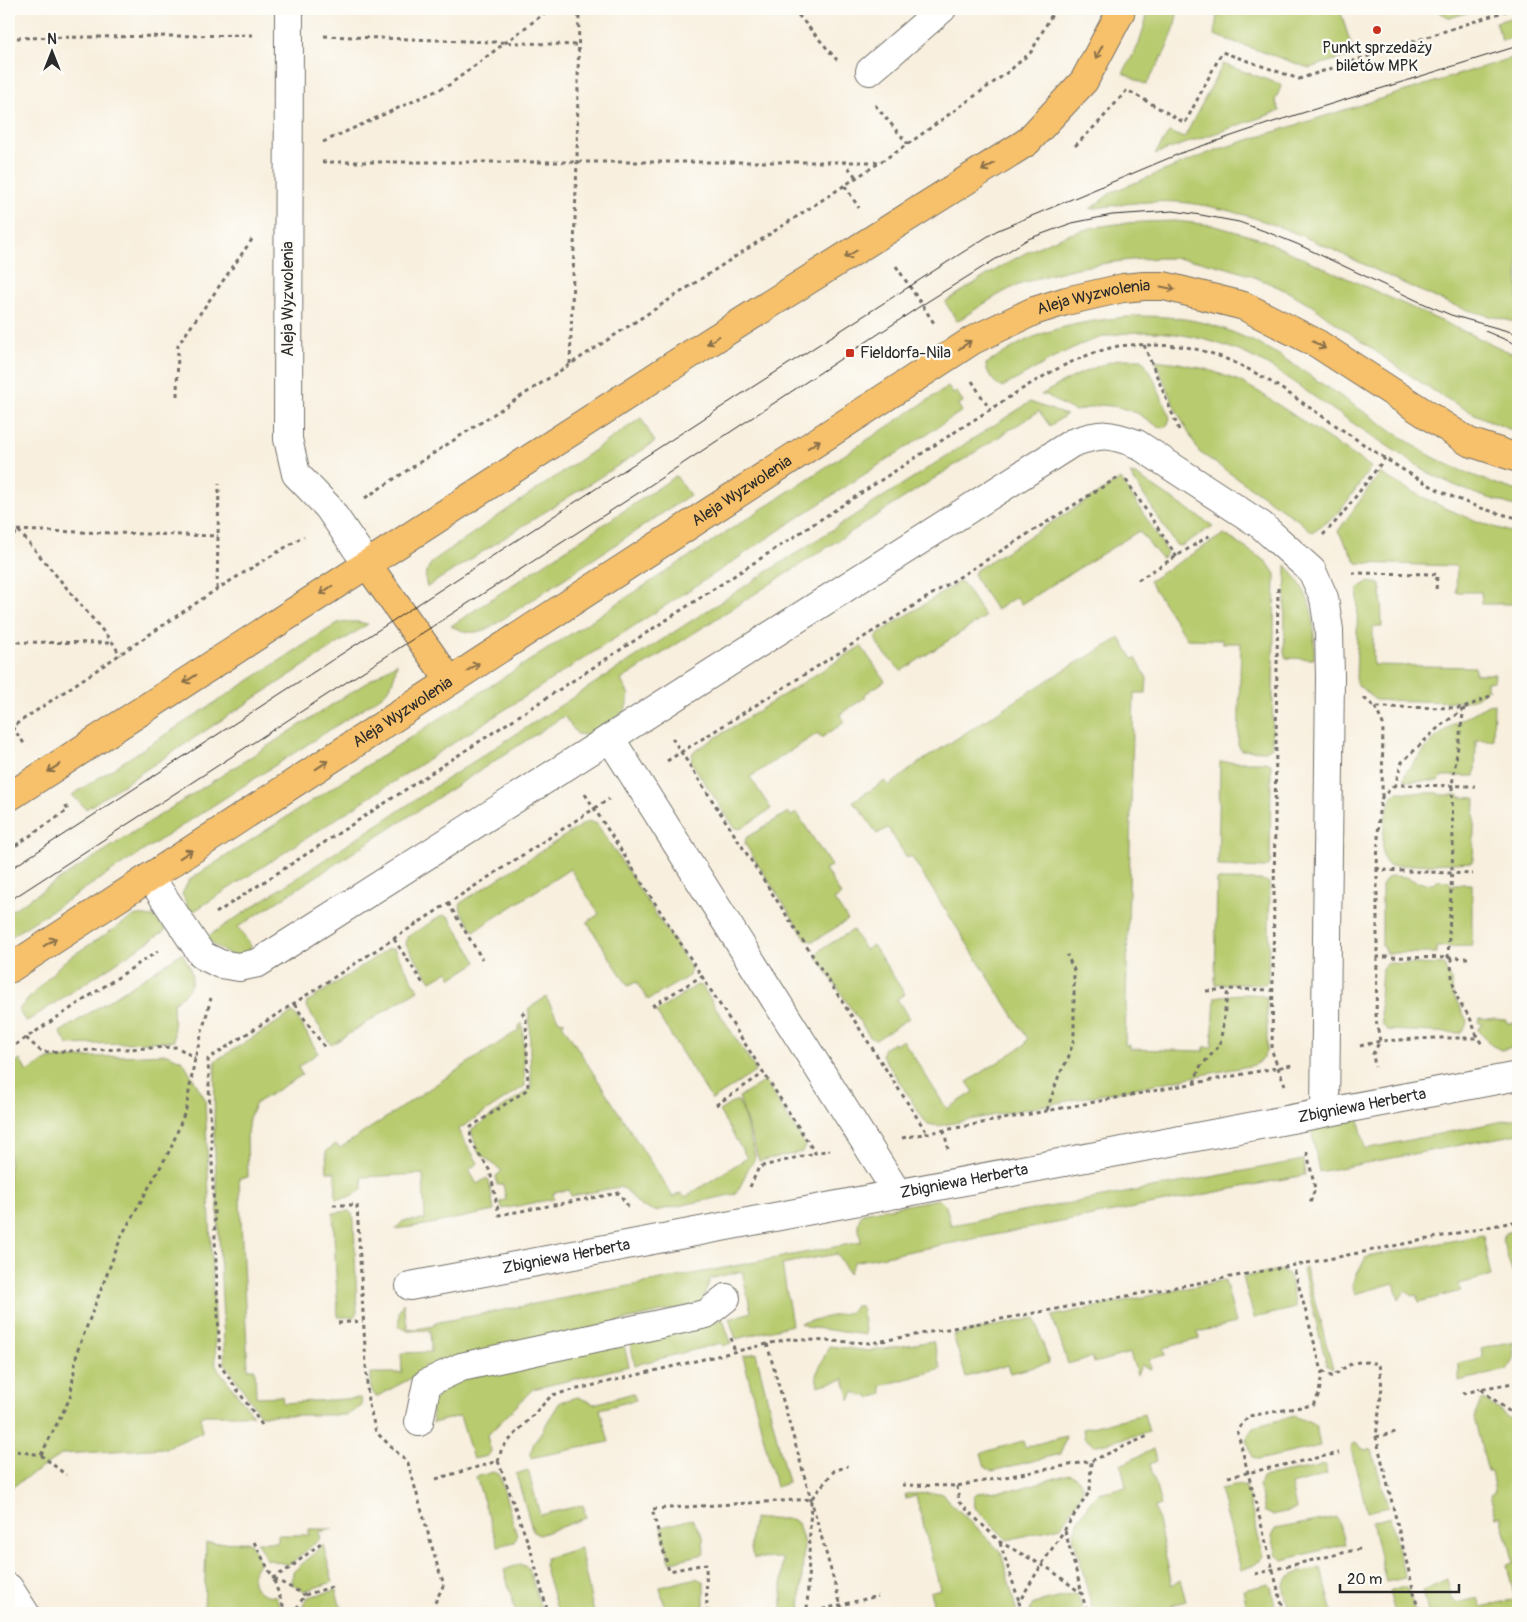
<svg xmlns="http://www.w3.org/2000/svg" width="1527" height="1622" font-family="Pangolin,sans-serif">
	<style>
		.green { fill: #b8cb6e; stroke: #727b4c }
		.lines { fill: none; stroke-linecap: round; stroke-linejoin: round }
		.minor-casing { stroke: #73706a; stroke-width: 30 }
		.major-casing { stroke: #73706a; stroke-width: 30 }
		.path { stroke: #73706a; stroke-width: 3; stroke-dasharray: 4 4; stroke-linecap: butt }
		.minor { stroke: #fff; stroke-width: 28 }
		.major { stroke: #f7c06b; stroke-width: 28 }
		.tram { stroke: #2b2b2b; stroke-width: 1 }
		.oneway { stroke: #876e48 }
		.poi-dot { fill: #c8321e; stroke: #fdfcf7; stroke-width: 2 }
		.labels { text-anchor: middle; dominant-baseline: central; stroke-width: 4.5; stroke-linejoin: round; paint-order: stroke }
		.poi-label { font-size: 16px; fill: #2b2b2b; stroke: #fdfcf7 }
		.street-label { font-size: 16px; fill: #2b2b2b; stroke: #fdfcf7 }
	</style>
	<rect width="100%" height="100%" fill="#fdfcf7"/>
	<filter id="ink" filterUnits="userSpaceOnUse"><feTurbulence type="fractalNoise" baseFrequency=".02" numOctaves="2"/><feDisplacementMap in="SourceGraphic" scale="10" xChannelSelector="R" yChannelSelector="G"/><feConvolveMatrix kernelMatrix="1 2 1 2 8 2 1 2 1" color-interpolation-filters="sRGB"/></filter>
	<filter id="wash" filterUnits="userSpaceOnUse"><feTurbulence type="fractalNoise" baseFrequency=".0096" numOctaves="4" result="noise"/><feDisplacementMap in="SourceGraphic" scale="20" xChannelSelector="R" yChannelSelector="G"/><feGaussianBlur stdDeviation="1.12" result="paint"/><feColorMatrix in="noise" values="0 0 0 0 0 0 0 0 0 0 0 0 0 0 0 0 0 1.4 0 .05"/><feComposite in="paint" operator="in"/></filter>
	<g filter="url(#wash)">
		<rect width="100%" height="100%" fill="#f8efde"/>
		<path class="green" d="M1149 9H1178L1174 30 1165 52 1146 85 1123 73 1139 44Z
			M1218 9H1355L1341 13 1352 48 1349 56 1309 68 1214 35Z
			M1434 9H1478L1450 18Z
			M1518 16V36L1502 41 1496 22Z
			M1518 56V323C1497 317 1473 313 1453 305 1365 270 1284 215 1188 203 1155 199 1122 204 1090 209L1112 192 1216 150Z
			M1223 64 1282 85 1275 100 1280 111 1155 154 1169 132 1184 138Z
			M1175 221 1212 225 1261 239 1518 356V432C1455 411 1401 369 1347 331 1332 321 1318 309 1303 300 1263 277 1207 257 1160 258 1132 259 1104 263 1077 268 1052 274 1025 280 1002 293 987 301 972 312 957 321L945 302C988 275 1030 245 1080 231 1111 222 1144 222 1175 221Z
			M1138 316C1196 316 1229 327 1279 355L1424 452C1454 469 1485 481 1518 491V507L1476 494 1454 485 1427 472C1395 451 1363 430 1332 409 1311 395 1290 379 1269 366 1218 336 1146 321 1090 341 1059 352 1031 373 1002 387 995 385 986 372 986 364 1000 356 1014 346 1029 339 1063 324 1101 319 1138 316Z
			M1120 359H1142L1152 375 1170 418 1168 424 1164 428 1157 426 1137 413 1118 407 1101 405 1075 411 1059 403 1047 395H1041C1065 380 1092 367 1120 359Z
			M1155 360 1179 363 1209 370 1239 381 1259 392 1371 467 1346 503 1335 516 1312 532 1298 520 1199 452 1175 408Z
			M948 387 953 394 957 392 963 402 958 405 962 411C883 463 803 513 725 567L191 913 182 894 189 880 560 641Z
			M1030 402 1066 415 1050 426 1039 411 621 680 629 695 625 711 589 735 577 734 564 716 238 927 251 946 246 957C231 957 216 949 207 937L459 771Z
			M641 418 655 442 427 587C423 576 427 568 434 560Z
			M1380 473C1422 499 1471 522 1518 534V604H1482L1481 592H1456L1457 566 1357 563 1338 531Z
			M1130 474 1136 475 1213 526 1181 546 1176 545Z
			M676 476 690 495 491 627C477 635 465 633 451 626Z
			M1121 479 1164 546 1167 553 1164 557 1161 558 1139 531 1021 604 1016 597 996 610 975 578 974 574 976 570Z
			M1224 534 1267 562 1275 574 1272 747 1266 751 1241 750 1238 744 1241 643H1223L1222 640 1187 639 1149 581Z
			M1286 565C1314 599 1315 616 1314 659L1286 658 1284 653Z
			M959 582 963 583 985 617 901 671C892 661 880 651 875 638L879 633Z
			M1367 582 1381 584 1382 627H1373V665L1475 667V674H1495L1494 681 1487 682V690C1480 697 1470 701 1460 702L1375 700 1356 683 1358 589Z
			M348 622H358L368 624 86 809 72 795 338 623Z
			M1120 638 1133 659 1136 658 1147 678 1146 693H1134L1125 1045H1130V1049L1204 1051V1047H1212L1215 997C1227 995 1258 991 1267 998V1049C1264 1057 1262 1061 1254 1065L938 1126 928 1124 924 1120 882 1055 883 1049 894 1043 895 1045 903 1040 947 1109 974 1092 967 1082 1026 1044 1025 1042 1028 1039 911 856 907 858 888 828 877 834 858 806H856L853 801 885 781 889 786 917 764 1059 673Z
			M861 646 885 681 865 694 866 697 840 714 845 722 821 738 818 733 750 777 771 809 740 829 734 827 691 762 693 752Z
			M397 663C394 677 393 687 382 696L9 938V912Z
			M1494 704 1493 740H1476L1475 776H1442L1439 781H1405L1404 778 1406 772 1433 740 1452 725 1488 705Z
			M1220 762H1265L1271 764 1270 864 1265 868 1218 866Z
			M1397 792 1438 793 1439 795H1459V797L1475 798 1473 862 1389 866C1386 863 1384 860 1383 856 1382 842 1384 799 1397 792Z
			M788 812 791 816 797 813 831 866 825 869 841 895 834 900 848 920 814 941H809L806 939 745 844 746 838Z
			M588 821 597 824 691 968 689 976 648 1000 636 982 628 986 587 922 599 914 570 869 474 931 461 911 460 905 462 902Z
			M1393 876 1406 877 1417 882 1433 884 1438 880 1448 881 1452 885 1455 884H1472V946L1437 947V953H1386L1382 946V886L1387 878Z
			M1217 880H1262L1268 882 1270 886 1268 981 1265 984H1215Z
			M136 915 154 917 166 930 26 1022 18 1010 61 964 70 957Z
			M443 915 449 917 477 962 452 978 448 971 431 981 406 945 407 937Z
			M853 930 865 950 873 945 905 994 897 999 909 1018 876 1040 870 1037 817 957 820 950Z
			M388 949H394L418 990 331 1045 306 1006 307 1002Z
			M182 953C196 977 197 987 173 1003L174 1041 68 1045 60 1032Z
			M1388 963 1444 965 1451 981 1453 994 1467 1021 1466 1026 1460 1033 1387 1030 1382 1024 1380 998 1382 968Z
			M697 985 702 986 754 1067 755 1072 712 1100 656 1012Z
			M546 997 559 1021 565 1022 562 1024 673 1197 681 1193 685 1197 747 1158 719 1111 735 1101H738L742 1109 755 1156C754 1163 749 1166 747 1171 743 1180 741 1187 735 1194L655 1211 640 1206 626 1190 620 1187 571 1196 569 1190 553 1193 554 1199 502 1209 500 1201 506 1200 503 1184 497 1185 496 1176 502 1171 478 1152 471 1130 531 1088 529 1014 528 1009Z
			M292 1013 296 1015 318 1053 298 1067 302 1075 256 1103 249 1118 247 1135 248 1177 239 1178 248 1369H255L256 1397 282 1396 283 1403 361 1398 362 1406 347 1415H260L225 1363 214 1132 215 1061Z
			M1479 1018 1506 1020 1507 1023H1518V1046L1501 1050 1491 1045 1478 1030V1028L1482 1027V1024L1478 1022Z
			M522 1023 523 1032 525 1086 459 1129V1132L478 1163 469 1170 477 1184 487 1178 489 1180 494 1211 426 1225 395 1229 403 1221 425 1220 423 1174 362 1177 363 1189C354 1196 348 1198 336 1199L335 1172H327L326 1151 336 1144 340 1148C400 1109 459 1068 519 1030V1026Z
			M167 1054 183 1061 205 1099 216 1366 253 1415H205L201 1417 202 1432 166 1448 63 1454 9 1489V1067L20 1060 27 1072 49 1059Z
			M765 1081 805 1144 804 1149 802 1152 759 1161 739 1097Z
			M1518 1118V1134L1319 1172 1311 1128 1359 1120 1365 1149Z
			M1303 1160 1305 1175 854 1262 849 1274 837 1254 782 1264 792 1325 736 1339 729 1319 751 1312 742 1271 710 1279 702 1303 443 1361 376 1397 371 1389V1373H402L401 1353 431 1352 430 1330 408 1331 399 1326V1312L403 1303 408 1330 434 1326V1323L861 1242 858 1223 862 1213 939 1199 946 1206 951 1225Z
			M349 1211 352 1214 354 1221 357 1312 354 1317H338L333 1213Z
			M1518 1229V1277L1516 1271 1512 1272 1502 1239 1506 1233Z
			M1483 1235 1491 1276 1459 1284 1461 1291 1419 1302 1417 1295 1413 1296 1405 1291 1399 1300 1394 1283 1355 1294 1352 1284 1366 1257Z
			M1306 1268 1333 1369 1327 1366 1303 1270Z
			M1280 1270 1289 1274 1296 1308 1254 1318 1243 1277Z
			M1225 1280 1236 1323 1198 1332 1199 1339 1164 1348 1166 1355 1149 1359 1151 1369 1141 1365 1137 1375 1130 1353 1094 1363 1092 1357 1068 1364 1052 1316Z
			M855 1306H861L866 1335 807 1327 800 1323 850 1312Z
			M1035 1318 1049 1363 1011 1373 1008 1365 966 1377 953 1335Z
			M723 1319 731 1343 723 1346 721 1343 635 1365 629 1339Z
			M623 1341 629 1366 533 1389 487 1436 491 1451 488 1456 473 1459 460 1416 433 1423 431 1405 445 1383Z
			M933 1341 941 1369 881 1386 883 1394 869 1398 868 1395 863 1396 854 1392 850 1400 844 1379 818 1386 816 1375 829 1346 870 1351Z
			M1513 1341 1514 1358 1507 1370 1459 1381V1363L1483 1357 1481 1349Z
			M756 1353 788 1483 776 1487 743 1356Z
			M633 1393 636 1400 600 1409 609 1442 530 1458 533 1445 560 1402 578 1397 594 1404Z
			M1481 1400 1488 1402 1518 1425V1613H1428L1423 1590 1447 1579 1452 1599 1457 1603 1478 1598 1481 1607 1515 1599 1507 1565 1514 1563 1501 1516 1496 1517 1490 1495 1495 1492 1491 1472H1488L1474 1418Z
			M1144 1414 1149 1432 1094 1446 1084 1437 1083 1429Z
			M1294 1416 1317 1426V1431L1320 1446 1258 1460 1252 1457 1247 1439 1253 1427Z
			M1066 1436 1061 1454 992 1471 985 1467 981 1453 1023 1441 1025 1447Z
			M1355 1443 1365 1450H1372L1388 1507 1367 1512 1351 1449 1352 1444Z
			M1153 1449 1157 1461 1150 1464 1161 1505 1155 1507 1172 1585 1180 1580 1186 1601 1172 1605 1174 1613H1101L1092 1607 1073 1536 1079 1519 1088 1505 1098 1493 1126 1487 1121 1465Z
			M1325 1465 1327 1475 1291 1485 1296 1509 1273 1515 1265 1512 1259 1485 1262 1477Z
			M528 1470 540 1515 583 1505 586 1518 539 1535 533 1532 516 1474Z
			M493 1472 499 1474 517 1536 515 1542 498 1546 476 1477Z
			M1069 1474C1076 1476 1084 1483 1083 1491L1061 1527 1007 1540 975 1508 974 1496 977 1493 1018 1489Z
			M1240 1485 1246 1487 1263 1556C1257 1565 1251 1567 1241 1570L1220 1489Z
			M941 1493 1001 1552 1017 1613H936L930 1592 940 1589 916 1496 906 1499 905 1494Z
			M1337 1517 1346 1544 1283 1560 1277 1556 1272 1536 1275 1529Z
			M1390 1517 1405 1578 1386 1582 1372 1522Z
			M692 1519 703 1536 704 1554 670 1562 661 1527Z
			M754 1519H791L798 1523 804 1544 800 1613H782V1558H754C748 1546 751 1532 754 1519Z
			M309 1529H333L319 1532 321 1538 289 1565 266 1559 257 1542H278V1535H309Z
			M250 1542 260 1562C246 1581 253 1595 276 1596L283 1613H204L206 1543Z
			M323 1545 333 1582 304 1591 292 1584 293 1572Z
			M580 1548 594 1613H558L544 1564 546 1558Z
			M520 1564 529 1568 542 1613H516L504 1570Z
			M1321 1568 1333 1613H1290C1288 1605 1284 1594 1284 1586 1284 1572 1311 1571 1321 1568Z
			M696 1578 704 1582V1613H666L660 1587Z
			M1269 1584 1271 1586 1277 1613H1248L1243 1590Z
			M1406 1586 1409 1590 1415 1613H1395L1389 1592Z
			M336 1590 341 1609 333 1613H298L308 1597Z
			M1074 1594 1079 1597 1083 1613H1031L1030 1609 1033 1604Z"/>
	</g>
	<g filter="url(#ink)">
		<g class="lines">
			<g class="minor-casing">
				<g id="minor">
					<path d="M289 9 288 439 296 474 328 507 367 564"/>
					<path d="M870 71 942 9"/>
					<path d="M610 738 898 1194"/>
					<path d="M150 877 202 955 220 964 239 967 258 963 1072 443C1101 433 1109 433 1137 444L1261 525 1312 571 1324 598 1329 630 1330 677 1325 1112"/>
					<path id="s1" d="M410 1286 1518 1076"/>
					<path d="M419 1422 427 1383 461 1367 706 1314 726 1298"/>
					<path d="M9 1588 25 1613"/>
				</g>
			</g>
			<g class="major-casing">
				<g id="major">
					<path d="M367 564 450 681"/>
					<path d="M9 797 686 357 1027 142 1084 81 1120 13 1121 9"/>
					<path id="s2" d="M9 969 973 340 1034 311 1066 301 1123 288 1144 286H1164L1244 306 1318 344 1469 442 1518 458"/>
				</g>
			</g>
			<path class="path" d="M793 9 837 60
				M324 36 578 45
				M9 38 256 35
				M875 105 908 144
				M323 142 449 85 550 9
				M1075 146 1100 121 1127 90 1185 123 1222 52 1299 79 1512 9
				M843 161 857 178
				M322 162H881
				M845 186 859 208
				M896 266 934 323
				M1144 345 1179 430
				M570 364 577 161 579 9
				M972 381 990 410
				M177 396 178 345 253 238
				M1126 480 1177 557
				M365 498 908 144 1008 72 1031 52 1055 9
				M9 530 218 536
				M1323 535 1340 517 1385 458
				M9 542 18 530 113 643 120 655
				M1352 573 1437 574 1436 592
				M1138 580 1212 534
				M1278 588 1272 1051 1278 1068 1285 1085
				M217 589 219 484
				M9 642 113 643
				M1364 698 1375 707 1464 708 1494 694
				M1375 707 1383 724 1382 797
				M1464 709 1440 726 1402 762 1395 785 1475 786
				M12 727 26 746
				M9 729 217 589 304 536
				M672 738 927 1133
				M667 761 1120 476
				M1395 785 1382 797 1379 811 1377 868 1382 870 1473 874
				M585 794 815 1153 830 1150
				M9 850 68 810 64 803
				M1377 868V957L1472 958
				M448 903 482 959
				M216 913 961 428C1010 398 1057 361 1114 347 1127 344 1142 345 1155 345 1165 346 1176 345 1185 347 1233 355 1274 383 1313 410 1349 434 1385 460 1424 482 1453 499 1485 511 1518 518
				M394 939 424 985
				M1377 957 1376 1020 1380 1041 1435 1038H1478
				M1448 958 1453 845 1452 785 1464 708
				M1451 958C1451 974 1453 991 1461 1005 1464 1009 1467 1013 1470 1018 1475 1028 1476 1039 1484 1046
				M1206 991 1228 989 1273 990
				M294 1004 325 1048
				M652 1006 702 976
				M522 1012 526 1019 528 1089 471 1127 470 1140 490 1171 499 1215 619 1193 630 1209
				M26 1038 42 1052 177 1047 195 1058
				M1360 1046 1380 1041 1373 1054 1375 1067
				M9 1049 158 951
				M1194 1083 1200 1067 1220 1045 1228 989
				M716 1105 764 1073
				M1047 1110 1059 1075 1068 1059 1074 1038V970L1067 955
				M944 1130 948 1149
				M902 1138 1292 1065
				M1307 1152 1315 1189 1310 1203
				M750 1187 759 1167 815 1153
				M333 1205H357L368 1401 376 1432 408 1463 438 1568 444 1584 430 1613
				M338 1323 363 1321
				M731 1338 735 1352
				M767 1344 843 1613
				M1322 1371 1333 1377C1349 1363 1356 1359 1379 1364L1382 1387 1376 1437 1419 1613
				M1518 1382 1480 1389 1518 1418
				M1463 1394 1480 1389
				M262 1425 220 1365 208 1059 609 799
				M1376 1437 1396 1432
				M9 1450 41 1455 66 1475
				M41 1455 70 1398 77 1352 122 1235 171 1148 186 1109 195 1058 211 998
				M498 1461 531 1551 548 1613
				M1228 1477 1339 1453
				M436 1479 498 1461 502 1448 552 1395 582 1388 788 1339 871 1343 1323 1260 1518 1221
				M902 1485 957 1486 1091 1461 1150 1435
				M957 1486 959 1502 1000 1542 1051 1570 1082 1594 1087 1613
				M812 1498 834 1471 848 1466
				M1065 1531 1082 1593
				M254 1542 273 1578 290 1568 322 1542
				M1000 1543 1019 1601
				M1255 1574 1363 1548
				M288 1613 285 1611 273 1578 305 1595
				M290 1613 296 1609 305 1595 335 1586
				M707 1613 706 1564 669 1571 652 1509 811 1499 807 1613
				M807 1613 878 1596
				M1022 1613 1019 1602 1042 1564 1090 1491 1091 1461
				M1284 1613 1237 1430 1249 1416 1313 1405 1319 1394 1322 1371 1293 1265"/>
			<use href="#minor" class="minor"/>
			<use href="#major" class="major"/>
			<path class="tram" d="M1485 331 1518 345
				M9 870 737 397 996 231 1181 153 1270 123 1518 46
				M9 901 649 486 922 305 1028 239 1072 223 1112 215 1173 211 1201 215 1239 222 1267 232 1297 244 1420 302 1451 315 1518 334"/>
		</g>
		<defs><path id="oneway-shaft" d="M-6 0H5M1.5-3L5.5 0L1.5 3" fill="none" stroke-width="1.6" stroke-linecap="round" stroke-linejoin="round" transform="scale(1.25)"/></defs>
		<g class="oneway">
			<use href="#oneway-shaft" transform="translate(1099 52) rotate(118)"/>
			<use href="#oneway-shaft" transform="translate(988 167) rotate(149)"/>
			<use href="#oneway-shaft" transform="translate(851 254) rotate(148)"/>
			<use href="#oneway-shaft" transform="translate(1168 288) rotate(11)"/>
			<use href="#oneway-shaft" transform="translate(713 340) rotate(148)"/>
			<use href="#oneway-shaft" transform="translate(965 345) rotate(-35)"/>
			<use href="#oneway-shaft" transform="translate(1319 345) rotate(31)"/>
			<use href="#oneway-shaft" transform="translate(814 444) rotate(-33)"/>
			<use href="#oneway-shaft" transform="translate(326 590) rotate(147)"/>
			<use href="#oneway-shaft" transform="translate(473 667) rotate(-33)"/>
			<use href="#oneway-shaft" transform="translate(190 679) rotate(147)"/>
			<use href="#oneway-shaft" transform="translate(322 765) rotate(-33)"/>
			<use href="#oneway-shaft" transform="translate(54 768) rotate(147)"/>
			<use href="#oneway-shaft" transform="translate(186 854) rotate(-33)"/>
			<use href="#oneway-shaft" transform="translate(50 942) rotate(-33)"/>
		</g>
	</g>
	<g class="poi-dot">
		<circle cx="1377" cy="30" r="5"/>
		<rect x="845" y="348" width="10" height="10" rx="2.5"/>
	</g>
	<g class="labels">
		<g class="poi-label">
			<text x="1377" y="48">Punkt sprzedaży<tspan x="1377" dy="18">biletów MPK</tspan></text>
			<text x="860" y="353" text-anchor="start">Fieldorfa-Nila</text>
		</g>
		<g class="street-label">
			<text transform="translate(288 299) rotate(-90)">Aleja Wyzwolenia</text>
			<text stroke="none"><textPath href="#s2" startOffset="1280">Aleja Wyzwolenia</textPath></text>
			<text stroke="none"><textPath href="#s2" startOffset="875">Aleja Wyzwolenia</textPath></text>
			<text stroke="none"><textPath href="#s2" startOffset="470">Aleja Wyzwolenia</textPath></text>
			<text stroke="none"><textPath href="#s1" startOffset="969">Zbigniewa Herberta</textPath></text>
			<text stroke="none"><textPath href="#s1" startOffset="564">Zbigniewa Herberta</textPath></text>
			<text stroke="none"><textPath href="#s1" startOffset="159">Zbigniewa Herberta</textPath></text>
		</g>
	</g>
	<rect width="1527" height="1622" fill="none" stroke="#fdfcf7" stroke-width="30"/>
	<g transform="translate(52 52)" stroke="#fdfcf7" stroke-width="4" paint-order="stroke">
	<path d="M0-4L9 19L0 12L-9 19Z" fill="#2b2b2b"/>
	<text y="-8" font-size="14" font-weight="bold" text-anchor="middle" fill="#2b2b2b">N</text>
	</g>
	<path d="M1340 1584v8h119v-8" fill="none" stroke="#2b2b2b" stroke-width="2.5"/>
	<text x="1347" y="1584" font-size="15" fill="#2b2b2b" stroke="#fdfcf7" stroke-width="4" paint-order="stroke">20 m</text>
</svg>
